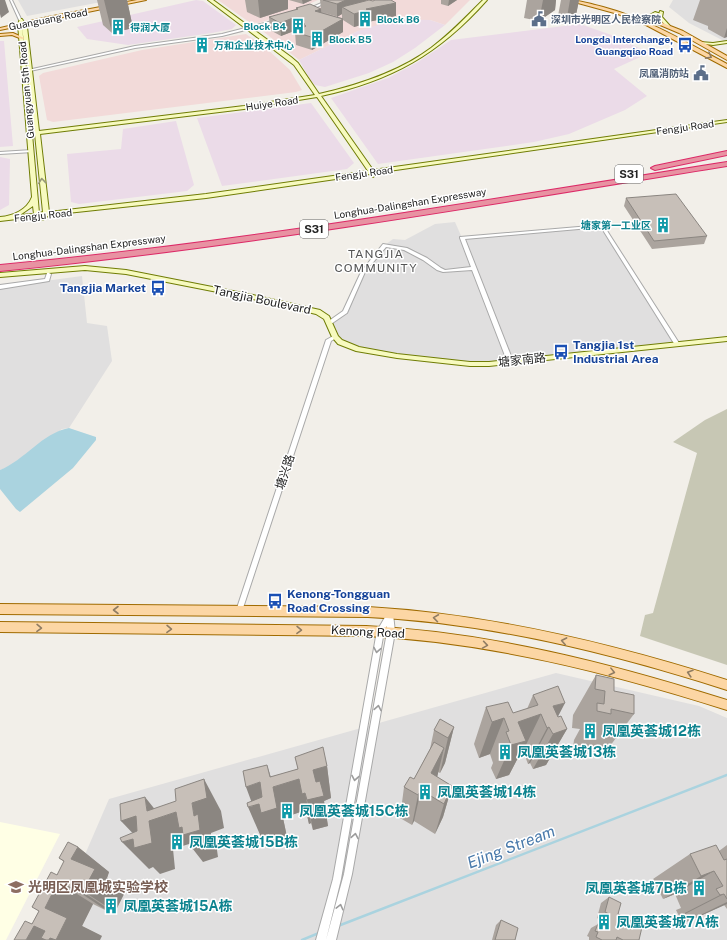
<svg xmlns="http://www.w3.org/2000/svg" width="727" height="940" font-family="'Public Sans','Noto Sans SC',sans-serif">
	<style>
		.residential { fill: #e0dfdf }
		.commercial { fill: #f2dad9 }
		.industrial { fill: #ebdbe8 }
		.education { fill: #ffffe5 }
		.construction { fill: #c7c7b4 }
		.water { fill: #aad3df }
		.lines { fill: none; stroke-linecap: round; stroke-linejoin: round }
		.stream { stroke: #aad3df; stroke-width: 2.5 }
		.street-casing { stroke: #a9a9a9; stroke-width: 2 }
		.secondary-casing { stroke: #707d05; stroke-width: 2 }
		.primary-casing { stroke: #a06b00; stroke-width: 2 }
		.highway-casing { stroke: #dc2a67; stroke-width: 2 }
		.street { fill: #fff; fill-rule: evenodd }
		.secondary { fill: #f7fabf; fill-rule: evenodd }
		.primary { fill: #fcd6a4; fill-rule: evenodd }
		.highway { fill: #e892a2; fill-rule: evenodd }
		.wall { fill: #aba49e; fill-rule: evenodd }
		.shaded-wall { fill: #8b8681 }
		.building { fill: #c7bfb8; stroke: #8b8681 }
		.oneway { stroke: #8f7c63 }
		.oneway2 { stroke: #979978 }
		.oneway3 { stroke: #9c9c9c }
		.labels { text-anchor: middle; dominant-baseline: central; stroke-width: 3; stroke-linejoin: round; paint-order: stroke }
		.far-street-label { font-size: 10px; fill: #222; stroke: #fff }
		.far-culture-label { font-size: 10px; font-weight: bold; fill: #0d838f; stroke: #fff; text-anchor: start }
		.far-service-label { font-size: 10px; font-weight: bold; fill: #4e5e75; stroke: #fff; text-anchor: start }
		.far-transit-label { font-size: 10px; font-weight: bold; fill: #164399; stroke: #fff; text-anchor: end }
		.shield { fill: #fff; stroke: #646464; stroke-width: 1 }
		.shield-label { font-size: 11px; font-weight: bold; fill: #222 }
		.far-quarter-label { font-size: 12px; letter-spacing: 1px; fill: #555; stroke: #fff }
		.transit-label { font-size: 12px; font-weight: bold; fill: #164399; stroke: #fff; text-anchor: start }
		.street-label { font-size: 12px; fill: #222; stroke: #fff }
		.near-culture-label { font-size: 14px; font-weight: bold; fill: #0d838f; stroke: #fff; text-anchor: start }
		.near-education-label { font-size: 14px; font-weight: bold; fill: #785e54; stroke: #fff; text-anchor: start }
		.near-water-label { font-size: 16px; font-style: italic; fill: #4a7aab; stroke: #fff }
	</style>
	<rect width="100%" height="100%" fill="#f2efe9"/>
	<path class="residential" d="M18 0H112L27 16Z
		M673 0H727V40L724 41 689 23 669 7Z
		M455 222 462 238 602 226 677 344 470 364 358 349 340 342 329 323 341 316 363 272 385 245 393 239 405 240 435 224Z
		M82 276 87 323 107 326 112 361 69 428 62 429 8 467 0 470V287Z
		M556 673 699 706 727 718V940H48L109 799Z"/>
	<path class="commercial" d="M218 0H318L293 11 259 23 249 22Z
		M337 0H470L445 25 430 20 358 31 299 60 264 32V28L301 15Z
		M246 34 266 48 290 70 302 90 296 92 53 122 47 120 39 76 43 73 142 50Z"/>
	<path class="industrial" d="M196 0 203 1 236 25 232 29 212 33 128 45 87 39 77 27Z
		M397 19 430 20 445 25 415 48 393 62 369 73 325 87 315 85 311 81 299 60 358 31Z
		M580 24 617 37 649 53 614 69 647 96 625 110 569 134 534 142 378 164 331 98 388 78 418 62 451 40Z
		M0 41H4L13 146 0 147Z
		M311 103 354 163 347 169 222 186 197 118Z
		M176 121 194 185 187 191 79 204 71 202 67 154 121 149 123 129Z
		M0 157 10 159 9 205 0 210Z"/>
	<path class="education" d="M0 822 60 834 6 940H0Z"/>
	<path class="construction" d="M727 409V665L640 636 645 615 653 613 697 453 673 442 705 420Z"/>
	<path class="water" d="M69 428 96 437V440L73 468 20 512 16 509 0 489V470C25 460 42 433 69 428Z"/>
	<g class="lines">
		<path class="stream" d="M338 926 727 775
			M302 940 319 933"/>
		<g class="street-casing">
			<path id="street" d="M10 0H12L22 21 19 20Z
				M328 0H331L311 10 308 9Z
				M276 20 277 22 222 36 135 48 30 71 28 70 135 46 222 34Z
				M32 150H33V152L0 154V152Z
				M602 225 604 226 679 343 680 344 679 345H675L601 227 465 239 513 361 512 362H508L507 361 472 270 443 272 437 270 423 260 404 250 386 247 365 272 347 313 331 324 329 325 326 323 343 311 361 272 383 244 407 248 427 258 441 268 445 270 471 267 460 238V237Z
				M47 273H49L51 274 49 281 0 289V285L45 279Z
				M335 335 338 337 331 341 242 611 241 613 239 614 237 613 236 611 326 340Z
				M390 611 392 612 393 614 395 632 352 874 336 940H326L344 874 387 632V626L384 631 341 879 326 940H316L333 879 377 631 388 612Z"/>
		</g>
		<g class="secondary-casing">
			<path id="secondary" d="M208 0H213L291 57 298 63 319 94C358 85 399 72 431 48 450 34 466 17 483 0H487C439 54 391 81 321 96L373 170 727 120V122L375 173 376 175 373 177 370 174 206 198 49 215 43 220 40 218 42 216H40V219L37 221 35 220 34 217 0 221V217C13 216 27 210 32 197L18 24 20 19H22L27 27 39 131 244 106 315 95 294 65ZM22 26 34 131H32ZM317 97 368 171 206 194 49 212 40 134 244 109ZM32 134H35L43 212 39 213ZM33 206 34 214 20 215Z
				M660 11 663 12 662 17 670 26V28H668L658 17Z
				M655 12 658 13C654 17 644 23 639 21Z
				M727 41V43L713 45 698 43 700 42 713 43Z
				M85 266 126 270 253 295 320 310 329 316 338 336 342 340 359 347 397 354 470 362H489L727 337V341L489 366H470L397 358 356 351 338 344 332 337 324 319 316 314 253 299 126 274 85 270 0 277V273Z"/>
		</g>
		<g class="primary-casing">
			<path id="primary" d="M137 0H146L0 30V28L48 17Z
				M567 0C579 0 591 4 603 7 648 19 686 42 727 64V68L646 25 618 14Z
				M655 20 683 31 727 56V60L679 33 653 22Z
				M13 33 24 38 22 39 12 35 0 36V34Z
				M0 604 368 607C490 614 611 643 727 680V690C611 653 490 623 368 617L0 614Z
				M0 622 366 626C489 632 610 663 727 700V710C610 673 489 642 366 636L0 632Z"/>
		</g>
		<g class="highway-casing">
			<path id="highway" d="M727 151V155L655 170 651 168 655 166Z
				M727 162V166C485 205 244 247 0 271V265C244 242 485 200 727 162Z"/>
		</g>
		<use href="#street" class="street"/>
		<use href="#secondary" class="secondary"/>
		<use href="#primary" class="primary"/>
		<use href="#highway" class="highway"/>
	</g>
	<path class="wall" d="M97 0H127L133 28 112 33 103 25Z
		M245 0H288V9L260 18 247 12Z
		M289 0H312L303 4Z
		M320 0H366V1H373L396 3V16L368 22V23L354 27 343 20V32L312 50 296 45 295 32 294 31 281 36 270 30 269 17 296 10V8L321 9ZM321 12 337 17 342 14V18Z
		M441 0H457L448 6 441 4Z
		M527 0H556L555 10 539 21 524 18Z
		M561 0H579L576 15 566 23 557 21Z
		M700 0H727V37L724 38 708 29V26L693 20Z
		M626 198 707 236 704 244 652 249 624 206Z
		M596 675 614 691 634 714 607 750 589 747 586 751 573 748 574 740 580 729 572 728 573 715Z
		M533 695 558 717 567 729 546 765 533 769 530 763 528 764 523 751 521 752 509 775 496 779 491 768 493 763 490 754 479 758 474 744 486 707 513 713 527 709Z
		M454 727 445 763 440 773 438 772 437 777 452 786 443 817 435 834 414 821 412 825 400 818 404 787 414 779 430 749 434 730Z
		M295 757 327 766 331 798 324 801 328 826 313 830 311 823 309 824 306 810 283 818 287 837 272 842 269 834 261 837 271 777 298 769Z
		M727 845V909L724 905 698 917 686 922 683 915 679 916 676 910 681 908 675 894 663 899 653 879 690 854 719 851Z
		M78 847 109 872 107 878 125 892 115 912 110 910 109 912 93 904 82 926 102 936 32 924 39 911 32 907 57 875 64 862 59 858Z
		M609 897 618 914 639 940H589V937L587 936 591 928 600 923V920L597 918 601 903Z
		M501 920 515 940H492L496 925Z"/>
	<path class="shaded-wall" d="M0 0H5L9 12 1 18 0 14Z
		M104 0H127L133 28 112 33Z
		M258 0H288V9L260 18Z
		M302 0H312L303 4Z
		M346 0H366V1L342 7V14L337 17V4Z
		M449 0H457L448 6Z
		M543 0H556L555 10 539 21Z
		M570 0H579L576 15 566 23Z
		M396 3V16L368 22V23L354 27V14L366 9Z
		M321 9 322 22 315 11Z
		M293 18 294 31 281 36 280 23Z
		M343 19V32L312 50 311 37Z
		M727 28V37L724 38Z
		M565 703 551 730 549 727 530 763 528 764 547 728 553 706Z
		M541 714 523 751 521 752 509 775 496 779 511 745 518 722Z
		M504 718 490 754 479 758 492 722Z
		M454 727 445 763 440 773 448 738Z
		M567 729 546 765 533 769 553 734Z
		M444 748 436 782 431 773Z
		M267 765 274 787 299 779 306 810 283 818 287 837 272 842 269 834 261 837 248 807 253 806 246 787 260 782 270 777Z
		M327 766 331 798 324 801 328 826 313 830 307 800 313 770Z
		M204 779 221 811 224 828 211 833V835L216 843 218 857 203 862 189 844 173 849 175 869 160 874 153 867 149 869 122 842 133 839 144 845 121 821 147 811 145 797 161 817 176 812 194 816 192 803Z
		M452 786 443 817 435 834 444 804Z
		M421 790 414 821 412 825 418 795Z
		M305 793 311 823 309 824 302 794Z
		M78 847 109 872 107 878 125 892 115 912 83 891 71 859Z
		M714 871 675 894 663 899 701 876Z
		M58 882 93 904 82 926 102 936 100 940H26Z
		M77 888 110 910 109 912 76 890Z
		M724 894 683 915 679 916 720 895Z
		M727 902V904L698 917 686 922Z"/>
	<path class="building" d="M323 0H346L337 4Z
		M369 0 373 1 375 0H391L396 3 366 9 368 10 354 14 342 7Z
		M310 4 321 9 315 11 343 19 311 37 295 32 306 26 304 25 305 24 293 18 280 23 269 17 298 9 296 8Z
		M676 194 707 236 654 241 626 198Z
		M596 675 614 679V691L634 695V714L611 709V714L597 711V703L604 704 605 691 595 689Z
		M558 686 565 703 553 706 558 717 561 716 567 729 553 734 549 727 547 728 541 714 518 722 526 741 511 745 506 732 509 731 504 718 492 722 486 707 508 702 513 713 538 705 533 695Z
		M440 719 454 727 448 738 434 730Z
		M434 742 444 748 431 773 452 786 444 804 421 790 418 795 404 787 410 777 414 779Z
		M323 747 327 766 313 770 316 782 320 781 324 796 307 800 305 793 302 794 299 779 273 787 277 808 261 813 259 804 248 807 247 803 262 797 260 782 246 787 243 771 267 765 270 777 298 769 295 757Z
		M204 779 207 798 192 803 194 816 198 814 200 830 183 835 182 827 179 828 176 812 149 821 152 843 134 848 133 839 122 842 120 838 137 831 136 816 121 821 120 804 145 797 147 811 176 801 175 789Z
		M68 842 78 847 71 859 95 869 83 891 77 888 76 890 58 882 45 908 67 918 56 940 50 938 49 940H46L41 938 45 931 34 926 26 940H14L25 921 32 924 39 911 32 907 51 872 57 875 64 861 59 858Z
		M716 845 724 860 727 859V899L724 894 720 895 716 889 723 886 714 871 701 876 690 854Z
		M609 897 621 903 618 914 642 927 639 940H623L617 937 616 940H602L596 937 598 932 595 931 599 922 606 926 609 914 605 912Z
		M501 920 518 928 515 940H495Z"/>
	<defs><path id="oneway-chevron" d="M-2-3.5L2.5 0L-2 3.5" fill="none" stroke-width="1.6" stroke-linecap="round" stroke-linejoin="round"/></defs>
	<g class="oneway">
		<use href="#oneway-chevron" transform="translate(709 56) rotate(29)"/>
		<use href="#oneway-chevron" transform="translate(116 610) rotate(-180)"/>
		<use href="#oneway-chevron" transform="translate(436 618) rotate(-172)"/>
		<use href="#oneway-chevron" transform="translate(39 628) rotate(1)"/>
		<use href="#oneway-chevron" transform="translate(169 629) rotate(1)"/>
		<use href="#oneway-chevron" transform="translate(299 630) rotate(1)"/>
		<use href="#oneway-chevron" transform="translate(564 641) rotate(-169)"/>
		<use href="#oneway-chevron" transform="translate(485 645) rotate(9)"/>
		<use href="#oneway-chevron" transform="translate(612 672) rotate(14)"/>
		<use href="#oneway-chevron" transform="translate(690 673) rotate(-163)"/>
	</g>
	<use class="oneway2" href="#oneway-chevron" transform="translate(42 181) rotate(-96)"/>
	<g class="oneway3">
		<use href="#oneway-chevron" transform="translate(377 650) rotate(100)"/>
		<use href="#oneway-chevron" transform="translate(378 708) rotate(-80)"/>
		<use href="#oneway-chevron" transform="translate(355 778) rotate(100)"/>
		<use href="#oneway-chevron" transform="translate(355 836) rotate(-80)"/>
		<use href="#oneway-chevron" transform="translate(340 907) rotate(-76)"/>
	</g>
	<defs>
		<g id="building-bare" transform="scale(1.2)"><path d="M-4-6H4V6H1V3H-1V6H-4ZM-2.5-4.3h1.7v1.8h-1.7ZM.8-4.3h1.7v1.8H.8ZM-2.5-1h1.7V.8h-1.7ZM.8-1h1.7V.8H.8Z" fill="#0f9aa8" stroke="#fff" stroke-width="2.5" paint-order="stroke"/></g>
		<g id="civic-bare" transform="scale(1.2)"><path d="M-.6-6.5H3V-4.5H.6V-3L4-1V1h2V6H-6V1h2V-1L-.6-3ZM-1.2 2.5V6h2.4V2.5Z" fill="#5c6f8a" stroke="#fff" stroke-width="2.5" paint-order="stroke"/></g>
		<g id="bus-bare" transform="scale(1.2)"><path d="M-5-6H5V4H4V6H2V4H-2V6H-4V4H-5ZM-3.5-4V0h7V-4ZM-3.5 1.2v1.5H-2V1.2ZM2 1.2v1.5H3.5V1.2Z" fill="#1a4fb4" stroke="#fff" stroke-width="2.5" paint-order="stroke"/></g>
		<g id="school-bare" transform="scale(1.2)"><path d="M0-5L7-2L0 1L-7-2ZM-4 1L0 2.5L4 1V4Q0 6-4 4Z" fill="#8d6e63" stroke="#fff" stroke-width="2.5" paint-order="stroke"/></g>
	</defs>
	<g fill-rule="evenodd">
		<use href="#building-bare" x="365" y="19"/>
		<use href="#civic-bare" x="539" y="19"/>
		<use href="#building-bare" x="298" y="26"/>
		<use href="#building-bare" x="118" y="27"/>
		<use href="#building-bare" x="317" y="39"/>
		<use href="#building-bare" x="202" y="45"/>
		<use href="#bus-bare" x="685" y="45"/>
		<use href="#civic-bare" x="701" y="73"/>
		<use href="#building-bare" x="663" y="225"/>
		<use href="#bus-bare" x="158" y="288"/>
		<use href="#bus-bare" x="561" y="352"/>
		<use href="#bus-bare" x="275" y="601"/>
		<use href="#building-bare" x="590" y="731"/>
		<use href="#building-bare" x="505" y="752"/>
		<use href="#building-bare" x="425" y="792"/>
		<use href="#building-bare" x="287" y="811"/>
		<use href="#building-bare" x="177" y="842"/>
		<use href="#school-bare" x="16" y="887"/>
		<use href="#building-bare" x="699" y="888"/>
		<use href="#building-bare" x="111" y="906"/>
		<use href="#building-bare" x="604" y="922"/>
	</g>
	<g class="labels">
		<g class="far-street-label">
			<text transform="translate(48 19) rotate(-11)">Guanguang Road</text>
			<text transform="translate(26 90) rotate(-95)">Guangyuan 5th Road</text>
			<text transform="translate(272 103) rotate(-8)">Huiye Road</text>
			<text transform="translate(685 127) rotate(-8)">Fengju Road</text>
			<text transform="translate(364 173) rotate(-8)">Fengju Road</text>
			<text transform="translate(410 203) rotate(-9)">Longhua-Dalingshan Expressway</text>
			<text transform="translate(43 215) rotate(-6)">Fengju Road</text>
			<text transform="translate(89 247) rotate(-7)">Longhua-Dalingshan Expressway</text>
		</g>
		<g class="far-culture-label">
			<text x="377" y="19">Block B6</text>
			<text x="286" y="26" text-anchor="end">Block B4</text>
			<text x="130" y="27">得润大厦</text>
			<text x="329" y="39">Block B5</text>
			<text x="214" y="45">万和企业技术中心</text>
			<text x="651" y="225" text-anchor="end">塘家第一工业区</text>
		</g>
		<g class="far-service-label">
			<text x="551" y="19">深圳市光明区人民检察院</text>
			<text x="689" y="73" text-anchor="end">凤凰消防站</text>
		</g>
		<g class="far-transit-label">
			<text x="673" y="39">Longda Interchange,<tspan x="673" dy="12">Guangqiao Road</tspan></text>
		</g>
		<g class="shield">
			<rect x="615" y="165" width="28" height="18" rx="3"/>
			<rect x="300" y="220" width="28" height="18" rx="3"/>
		</g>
		<g class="shield-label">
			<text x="629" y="174">S31</text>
			<text x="314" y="229">S31</text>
		</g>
		<g class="far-quarter-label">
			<text x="376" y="254">TANGJIA<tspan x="376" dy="14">COMMUNITY</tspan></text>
		</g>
		<g class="transit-label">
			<text x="146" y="288" text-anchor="end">Tangjia Market</text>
			<text x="573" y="345">Tangjia 1st<tspan x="573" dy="14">Industrial Area</tspan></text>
			<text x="287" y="594">Kenong-Tongguan<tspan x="287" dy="14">Road Crossing</tspan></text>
		</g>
		<g class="street-label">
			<text transform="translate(262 300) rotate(12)">Tangjia Boulevard</text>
			<text transform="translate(522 360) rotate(-6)">塘家南路</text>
			<text transform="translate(285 472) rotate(-72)">塘兴路</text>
			<text transform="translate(368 632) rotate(3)">Kenong Road</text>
		</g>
		<g class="near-culture-label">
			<text x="602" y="731">凤凰英荟城12栋</text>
			<text x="517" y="752">凤凰英荟城13栋</text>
			<text x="437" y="792">凤凰英荟城14栋</text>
			<text x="299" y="811">凤凰英荟城15C栋</text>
			<text x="189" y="842">凤凰英荟城15B栋</text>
			<text x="687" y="888" text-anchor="end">凤凰英荟城7B栋</text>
			<text x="123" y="906">凤凰英荟城15A栋</text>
			<text x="616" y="922">凤凰英荟城7A栋</text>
		</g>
		<g class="near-education-label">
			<text x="28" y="887">光明区凤凰城实验学校</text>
		</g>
		<g class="near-water-label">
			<text transform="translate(511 847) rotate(-21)">Ejing Stream</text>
		</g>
	</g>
</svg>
